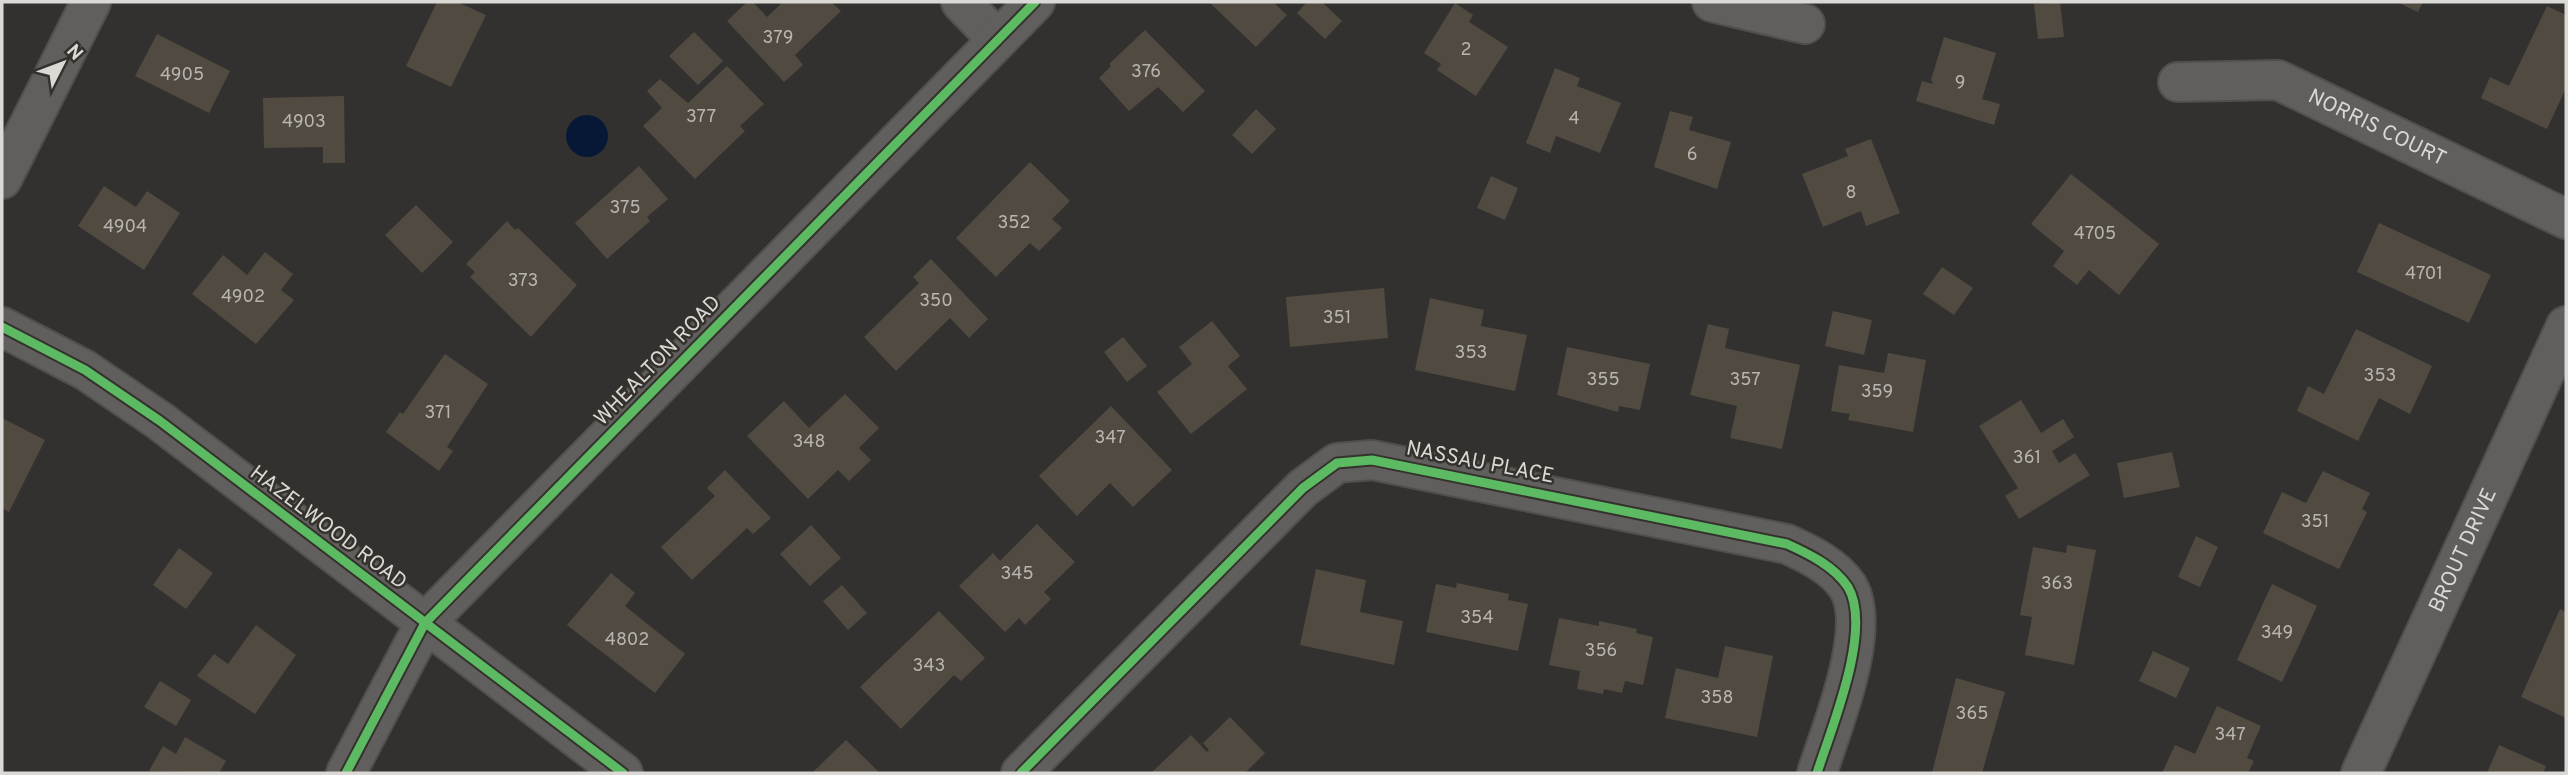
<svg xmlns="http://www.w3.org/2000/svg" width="2568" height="775" font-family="Overpass,sans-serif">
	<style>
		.water { fill: #061836 }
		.building { fill: #514a41 }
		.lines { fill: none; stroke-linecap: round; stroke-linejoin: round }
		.minor-casing { stroke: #514f4d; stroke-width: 42 }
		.tertiary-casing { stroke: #514f4d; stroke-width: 42 }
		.minor { stroke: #605f5d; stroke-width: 38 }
		.tertiary { stroke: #605f5d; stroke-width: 38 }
		.cycleway-casing { stroke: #35312d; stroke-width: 13 }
		.cycleway { stroke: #5cba63; stroke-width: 9 }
		.labels { text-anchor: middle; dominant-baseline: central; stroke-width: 5; stroke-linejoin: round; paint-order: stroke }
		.number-label { font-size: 18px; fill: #b8b5b1 }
		.street-label { font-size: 21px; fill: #dbd9d6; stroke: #35312d }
	</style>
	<rect width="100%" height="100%" fill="#33312f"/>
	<path class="water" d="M566 136a21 21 0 1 1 42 0a21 21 0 1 1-42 0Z"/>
	<path class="building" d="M437 2H457L486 15 451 87 406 66Z
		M747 2H753L767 17 783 2H831L841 11 795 55 803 65 784 82 727 21Z
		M1209 2H1273L1287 15 1256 47Z
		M1307 2H1322L1342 21 1325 39 1297 13Z
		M2060 2 2064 37 2038 39 2034 4Z
		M2397 2H2423L2418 12Z
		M1455 3 1473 15 1469 22 1508 47 1476 96 1437 70 1441 64 1424 53Z
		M2547 6 2566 15V88L2547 129 2481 98 2490 77 2509 86Z
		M1145 30 1205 91 1183 112 1158 87 1129 111 1099 78 1111 66 1109 64Z
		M694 32 723 61 698 85 669 56Z
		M157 34 230 71 209 113 135 76Z
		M1944 37 1996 53 1982 99 2000 104 1994 125 1916 101 1922 81 1933 84 1931 80Z
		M727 66 764 104 740 126 745 131 695 179 643 126 662 108 647 91 660 79 688 103Z
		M1555 68 1580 78 1577 86 1621 103 1600 153 1556 136 1550 153 1526 143Z
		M344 96 345 163H323V147L264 148 263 98Z
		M1256 109 1276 129 1252 154 1232 135Z
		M1670 111 1693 117 1689 130 1731 142 1717 189 1654 167Z
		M1871 139 1900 213 1866 226 1861 211 1823 227 1802 174 1848 156 1845 149Z
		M1030 162 1070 201 1052 219 1062 228 1039 251 1030 243 996 277 956 238Z
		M639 166 668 199 647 217 650 221 607 259 575 223Z
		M2071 174 2159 244 2119 295 2089 270 2077 285 2053 266 2064 251 2031 224Z
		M1491 176 1518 188 1505 220 1477 208Z
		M104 186 136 207 147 191 180 213 144 270 78 226Z
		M416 205 453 242 422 273 385 235Z
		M507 221 515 230 518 228 577 285 531 337 470 277 475 272 466 264Z
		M2379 223 2491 275 2469 323 2357 272Z
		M265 252 293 274 281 290 294 300 256 344 192 294 223 255 247 275Z
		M931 259 988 319 969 338 950 318 896 371 864 337 919 283 913 277Z
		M1942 267 1973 288 1954 315 1923 294Z
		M1384 288 1388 338 1290 347 1286 297Z
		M1430 298 1484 310 1481 326 1527 335 1515 391 1415 370Z
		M1833 311 1872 320 1864 355 1825 346Z
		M1212 321 1240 356 1228 366 1247 389 1191 434 1157 392 1192 364 1179 347Z
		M1708 324 1729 329 1725 348 1800 365 1782 449 1730 438 1737 406 1690 395Z
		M2356 329 2432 366 2410 414 2379 398 2358 441 2297 411 2308 386 2324 394Z
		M1123 337 1147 366 1127 382 1104 352Z
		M1567 347 1650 364 1640 410 1619 406 1618 412 1557 395Z
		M1888 353 1926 360 1913 432 1848 420 1850 414 1831 411 1839 365 1884 373Z
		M445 354 488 384 447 447 453 451 439 471 386 432 400 412 403 414Z
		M845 394 879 428 859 448 871 460 849 481 838 470 808 499 747 436 784 401 809 428Z
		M2021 400 2041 433 2063 419 2074 437 2052 451 2059 463 2075 453 2090 475 2019 519 2005 496 2018 488 1979 426Z
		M1111 406 1172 470 1133 507 1110 483 1077 516 1039 476Z
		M2 418 45 440 9 512 2 508Z
		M2172 452 2180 487 2124 498 2117 463Z
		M725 470 771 518 753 534 747 528 692 580 661 547 715 496 707 488Z
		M2323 471 2370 493 2362 509 2367 512 2339 569 2263 533 2282 492 2306 503Z
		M1037 524 1075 562 1044 592 1051 599 1025 625 1019 618 1005 632 959 586 993 553 1000 561Z
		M811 525 841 558 810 586 780 554Z
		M2196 536 2218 547 2200 587 2178 577Z
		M2067 545 2096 550 2074 665 2025 655 2032 617 2020 615 2033 547 2066 553Z
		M179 548 213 573 186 609 153 585Z
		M1316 569 1366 580 1360 612 1403 621 1394 665 1300 645Z
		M611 573 635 593 625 606 685 654 655 693 567 625Z
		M1457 583 1509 594 1508 600 1528 604 1518 651 1426 632 1436 584 1456 588Z
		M2272 584 2317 606 2282 682 2237 660Z
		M842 585 867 613 848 630 823 601Z
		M2560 609 2566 612V718L2521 697Z
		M939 611 985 658 961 681 954 675 901 729 860 687Z
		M1559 618 1599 626V621L1637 629 1636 633 1653 637 1643 685 1625 681 1622 693 1604 689 1603 694 1577 689 1580 671 1549 665Z
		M256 625 296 655 255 714 197 676 214 654 228 664Z
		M1725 646 1773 656 1757 737 1665 718 1676 668 1718 678Z
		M2153 651 2190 668 2176 698 2139 681Z
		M1956 678 2005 692 1982 773H1932Z
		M160 681 191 700 176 726 144 707Z
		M2217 706 2261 726 2247 758 2254 761 2248 773H2162L2175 745 2195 754Z
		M1230 717 1265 753 1245 773H1151L1191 735 1207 752 1209 750 1203 743Z
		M185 737 226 761 219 773 149 771 163 746 176 754Z
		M846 740 880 773H812Z
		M2499 745 2546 766 2543 773H2487Z"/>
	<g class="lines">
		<g class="minor-casing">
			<g id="minor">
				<path d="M961 2 997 39"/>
				<path d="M1712 2 1805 24"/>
				<path id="s1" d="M2178 82 2278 80 2566 219"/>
				<path d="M2 179 91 2"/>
				<path d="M2 327 85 370 160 421 623 773"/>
				<path d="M1021 773 1303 488 1337 463 1372 460 1787 544C1809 554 1834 566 1848 587 1873 629 1831 729 1817 773"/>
				<path id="s2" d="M2361 773 2566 326"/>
			</g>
		</g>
		<g class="tertiary-casing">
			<path id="tertiary" d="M346 773 425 623 1035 2"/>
		</g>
		<use href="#minor" class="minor"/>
		<use href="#tertiary" class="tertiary"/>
		<g class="cycleway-casing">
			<path id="cycleway" d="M2 327 85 370 160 421 623 773
				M346 773 425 623 1035 2
				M1021 773 1303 488 1337 463 1372 460 1787 544C1809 554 1834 566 1848 587 1873 629 1831 729 1817 773"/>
		</g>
		<use href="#cycleway" class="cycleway"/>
	</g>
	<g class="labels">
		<g class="number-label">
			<text x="778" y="38">379</text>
			<text x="1466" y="50">2</text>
			<text x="1146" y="72">376</text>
			<text x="182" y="75">4905</text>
			<text x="1960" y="83">9</text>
			<text x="701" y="117">377</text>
			<text x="1574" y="119">4</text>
			<text x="304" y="122">4903</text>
			<text x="1692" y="155">6</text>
			<text x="1851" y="193">8</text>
			<text x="625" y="208">375</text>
			<text x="1014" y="223">352</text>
			<text x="125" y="227">4904</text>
			<text x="2095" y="234">4705</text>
			<text x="2424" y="274">4701</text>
			<text x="523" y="281">373</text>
			<text x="243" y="297">4902</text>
			<text x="936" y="301">350</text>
			<text x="1337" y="318">351</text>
			<text x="1471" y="353">353</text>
			<text x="2380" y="376">353</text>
			<text x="1603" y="380">355</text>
			<text x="1745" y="380">357</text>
			<text x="1877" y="392">359</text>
			<text x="438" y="413">371</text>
			<text x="1110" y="438">347</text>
			<text x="809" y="442">348</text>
			<text x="2027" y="458">361</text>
			<text x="2315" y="522">351</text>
			<text x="1017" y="574">345</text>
			<text x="2057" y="584">363</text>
			<text x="1477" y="618">354</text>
			<text x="2277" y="633">349</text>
			<text x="627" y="640">4802</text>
			<text x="1601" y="651">356</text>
			<text x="929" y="666">343</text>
			<text x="1717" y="698">358</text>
			<text x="1972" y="714">365</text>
			<text x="2230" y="735">347</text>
		</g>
		<g class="street-label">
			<text stroke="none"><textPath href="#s1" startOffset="210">NORRIS COURT</textPath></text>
			<text transform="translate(658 361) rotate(-46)">WHEALTON ROAD</text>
			<text transform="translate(1480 463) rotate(11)">NASSAU PLACE</text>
			<text transform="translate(328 528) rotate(37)">HAZELWOOD ROAD</text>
			<text stroke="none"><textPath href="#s2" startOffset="245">BROUT DRIVE</textPath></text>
		</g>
	</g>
	<rect width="2568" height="775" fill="none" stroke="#dbd9d6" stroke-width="7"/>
	<g transform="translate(63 63) rotate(48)" stroke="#35312d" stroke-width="5" paint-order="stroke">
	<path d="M0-5L12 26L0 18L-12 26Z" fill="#dbd9d6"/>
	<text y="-10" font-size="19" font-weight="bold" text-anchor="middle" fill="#dbd9d6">N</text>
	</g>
</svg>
